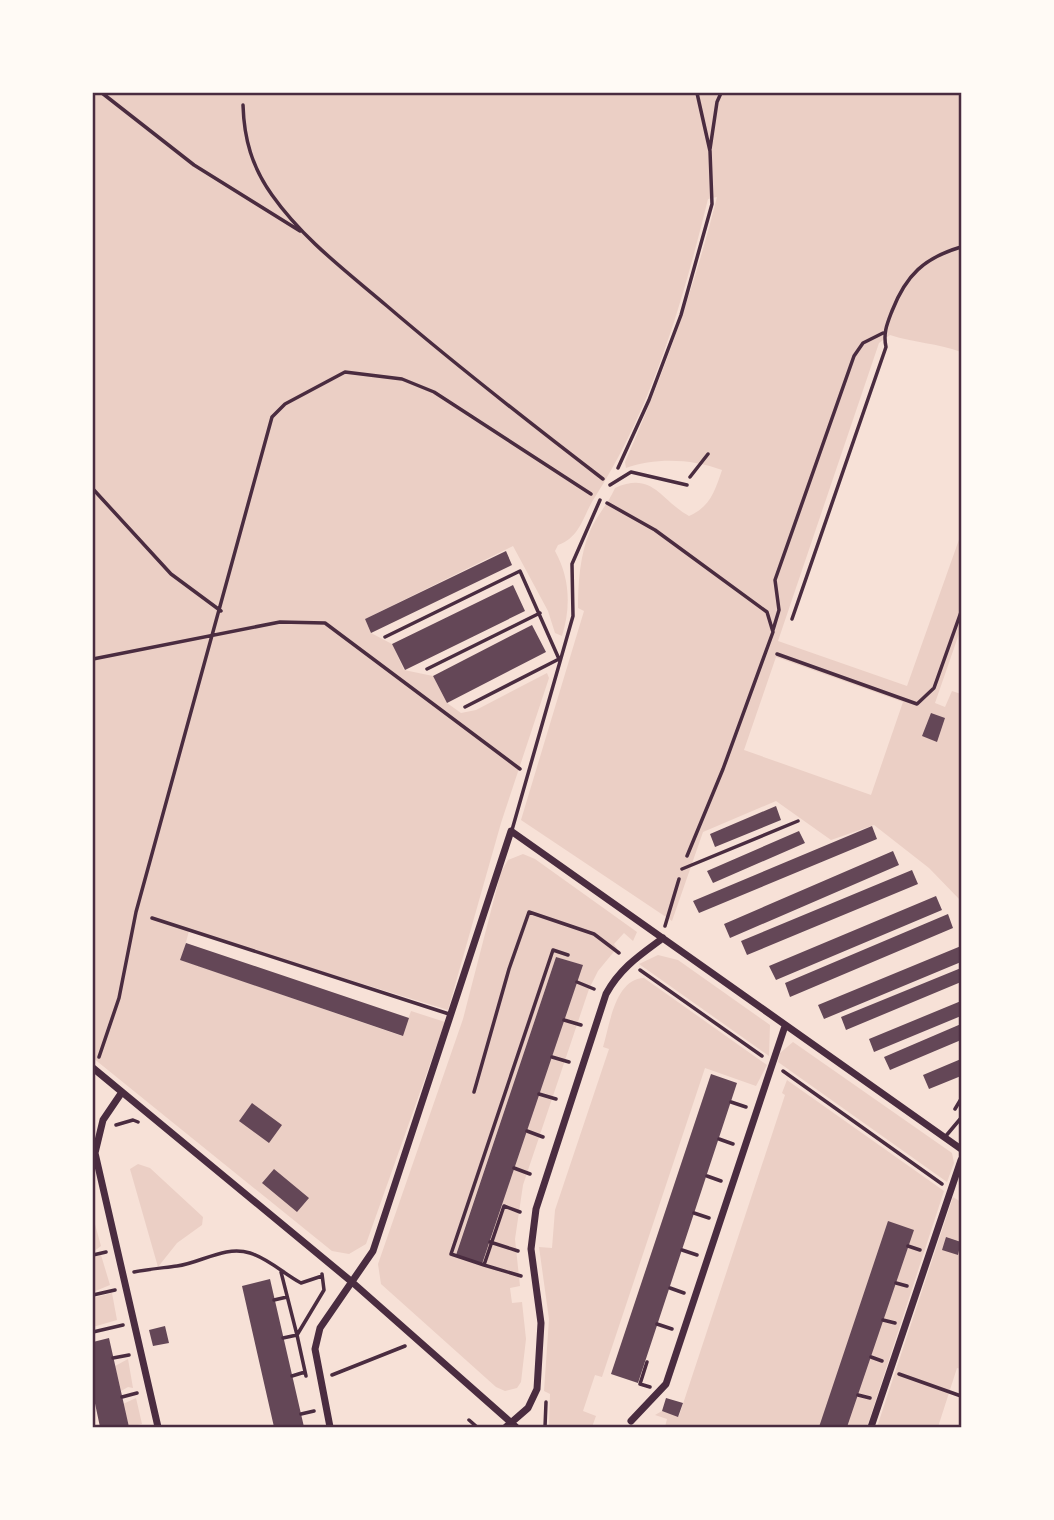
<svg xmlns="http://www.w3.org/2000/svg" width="1054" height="1520" font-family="Manrope,sans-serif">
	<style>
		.green { fill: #ebcfc5; fill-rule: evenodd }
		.building { fill: #644757 }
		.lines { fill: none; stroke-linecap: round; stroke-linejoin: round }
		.path { stroke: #4a2c40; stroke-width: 3.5 }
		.service { stroke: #4a2c40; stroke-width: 3.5 }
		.minor { stroke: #4a2c40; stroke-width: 7 }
		.neatline { fill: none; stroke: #4a2c40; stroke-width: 2.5 }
	</style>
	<rect width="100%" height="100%" fill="#f7e1d7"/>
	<path class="green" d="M93 93H961V352C937 343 915 343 890 335L879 343 778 641 907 686 961 534V628L935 703 945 707 952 691 961 694V901L929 868 874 825 831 840 776 801 703 832 672 921 521 820 584 611 578 608C578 583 580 554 590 531 597 515 608 504 615 488 653 471 660 500 689 516 710 507 715 491 722 470 693 459 656 457 626 468L625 462C663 376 694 289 717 197L708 199C683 301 652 408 595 497 583 515 581 537 558 545L555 551C570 578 571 607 562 636L555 633 548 611 513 546 365 619 371 633 392 644 404 670 433 676 447 703 461 713 476 710 547 673 549 678 501 823 448 1010 189 931 181 960 402 1036 411 1011 445 1022 366 1244 349 1254 332 1251 93 1058ZM776 657 903 702 871 795 744 750Z
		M523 854 535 859 637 932 633 941 624 933 614 944 617 948 598 971 589 989 523 1185 515 1239 520 1286 510 1288 512 1303 522 1302 526 1339 521 1382 517 1388 505 1391 496 1387 381 1284 378 1264 463 1019 501 872 508 860ZM556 957 582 965 456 1255V1254Z
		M658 955 678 960 770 1025 769 1056 639 964Z
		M644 978 767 1065 756 1086 705 1068 602 1377 595 1375 583 1411 596 1416 592 1427H549L550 1394 544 1391 549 1319 539 1247 552 1248 555 1210 609 1049 603 1047C610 1024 615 979 644 978Z
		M793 1042 952 1153 954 1163 947 1182 778 1062 780 1053Z
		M787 1080 944 1191 867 1427H665L667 1419 655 1415 662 1411 679 1416 785 1095 782 1093Z
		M138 1164 150 1168 203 1217 202 1225 177 1243 158 1267 130 1169Z
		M953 1197 961 1202V1369L957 1368 938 1427H877Z
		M93 1217 101 1246 93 1252Z
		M101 1255 110 1285 93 1292V1257Z
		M112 1293 117 1320 93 1327V1298Z
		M128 1359 133 1388 128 1387 121 1391 115 1366Z
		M136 1398 142 1424 129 1427 123 1404Z"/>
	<path class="building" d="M506 551 512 565 371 633 365 619Z
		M513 585 525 611 405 670 392 644Z
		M532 625 546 652 447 703 433 676Z
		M931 713 945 718 937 742 922 736Z
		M776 806 781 820 715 847 710 834Z
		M872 826 877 839 699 913 693 901Z
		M799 831 805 843 713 883 707 871Z
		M893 851 899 865 730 938 724 924Z
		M912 870 918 884 747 955 741 941Z
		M936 896 942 910 776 980 769 966Z
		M948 914 953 928 790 997 785 983Z
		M186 943 409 1018 403 1036 180 960Z
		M961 946V962L824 1019 818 1005Z
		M556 957 583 965 482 1264 456 1255Z
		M961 968V982L846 1030 841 1017Z
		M961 1001V1016L874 1052 869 1039Z
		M961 1024V1040L890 1070 884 1057Z
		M961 1059V1076L929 1089 923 1075Z
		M711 1074 737 1083 638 1383 611 1374Z
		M252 1103 282 1125 269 1143 239 1121Z
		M274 1169 309 1198 297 1212 262 1183Z
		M888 1221 914 1230 847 1427H819Z
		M946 1237 961 1242 958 1255 942 1250Z
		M270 1279 304 1427H274L242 1286Z
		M165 1326 169 1343 153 1346 149 1330Z
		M109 1338 129 1427H100L93 1394V1342Z
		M666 1398 683 1403 678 1417 662 1411Z"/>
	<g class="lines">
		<path class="path" d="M102 93 194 165 300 231
			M243 105C244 139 252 167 272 195 303 239 346 271 387 306 457 366 530 423 603 479
			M710 149 717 102 721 93
			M618 468 649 400 681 315 712 204 710 151 697 93
			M690 477 708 454
			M93 489 171 574 221 611
			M607 503 655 530 767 612 773 632 723 769 687 856
			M792 619 886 347C883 333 887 324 892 311 906 275 924 258 961 247
			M773 630 779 610 775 580 854 356 863 343 883 333
			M777 654 917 704 934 688 961 612
			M93 659 280 622 325 623 520 769
			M665 926 679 879
			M640 970 762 1056
			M577 982 594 989
			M564 1020 581 1025
			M99 1057 119 998 136 912 272 417 285 404 345 372 402 379 434 392 591 494
			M552 1057 569 1062
			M783 1071 942 1184
			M474 1092 509 969 529 912 594 934 619 953
			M539 1094 556 1099
			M731 1102 746 1107
			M955 1109 961 1099
			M116 1125 133 1120 138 1122
			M527 1131 543 1137
			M719 1139 733 1144
			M514 1168 530 1174
			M707 1176 721 1181
			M520 1212 504 1206 484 1265 521 1276
			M694 1213 709 1218
			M490 1242 518 1251
			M908 1246 920 1250
			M682 1250 697 1255
			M93 1255 106 1252
			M484 1265 451 1254 553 950 568 955
			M134 1272C149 1269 162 1268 177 1266 201 1263 225 1245 250 1253 269 1259 284 1274 301 1283L322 1276
			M281 1272 297 1335 283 1338
			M896 1283 907 1286
			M670 1288 684 1293
			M93 1295 115 1290
			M274 1300 287 1297
			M883 1320 895 1323
			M657 1324 672 1329
			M93 1332 123 1325
			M871 1357 882 1361
			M113 1358 129 1355
			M647 1362 640 1384 650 1387
			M899 1374 961 1396
			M332 1375 405 1346
			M292 1376 305 1372
			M306 1376 297 1335 324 1290 322 1274
			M858 1395 870 1398
			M122 1397 137 1393
			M301 1414 314 1411
			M469 1420 477 1427
			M545 1427 546 1402"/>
		<path class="service" d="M610 485 631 472 687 485
			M385 637 520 571 559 659 465 707
			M427 669 540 613
			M512 830 573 616 572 564 600 500
			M682 869 798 821
			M152 918 449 1014
			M945 1137 961 1118"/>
		<path class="minor" d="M93 1068 352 1282 516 1427
			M122 1092 103 1120 95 1153 158 1427
			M631 1421 666 1384 785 1026
			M330 1427 315 1349 320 1328 373 1251 511 831 961 1149
			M506 1427 528 1408 537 1389 541 1323 531 1249 536 1209 606 994C620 968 640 955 663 938
			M871 1427 961 1160"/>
	</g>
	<rect width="1054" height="1520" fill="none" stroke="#fffaf5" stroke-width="189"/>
	<rect x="94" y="94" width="866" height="1332" class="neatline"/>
</svg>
